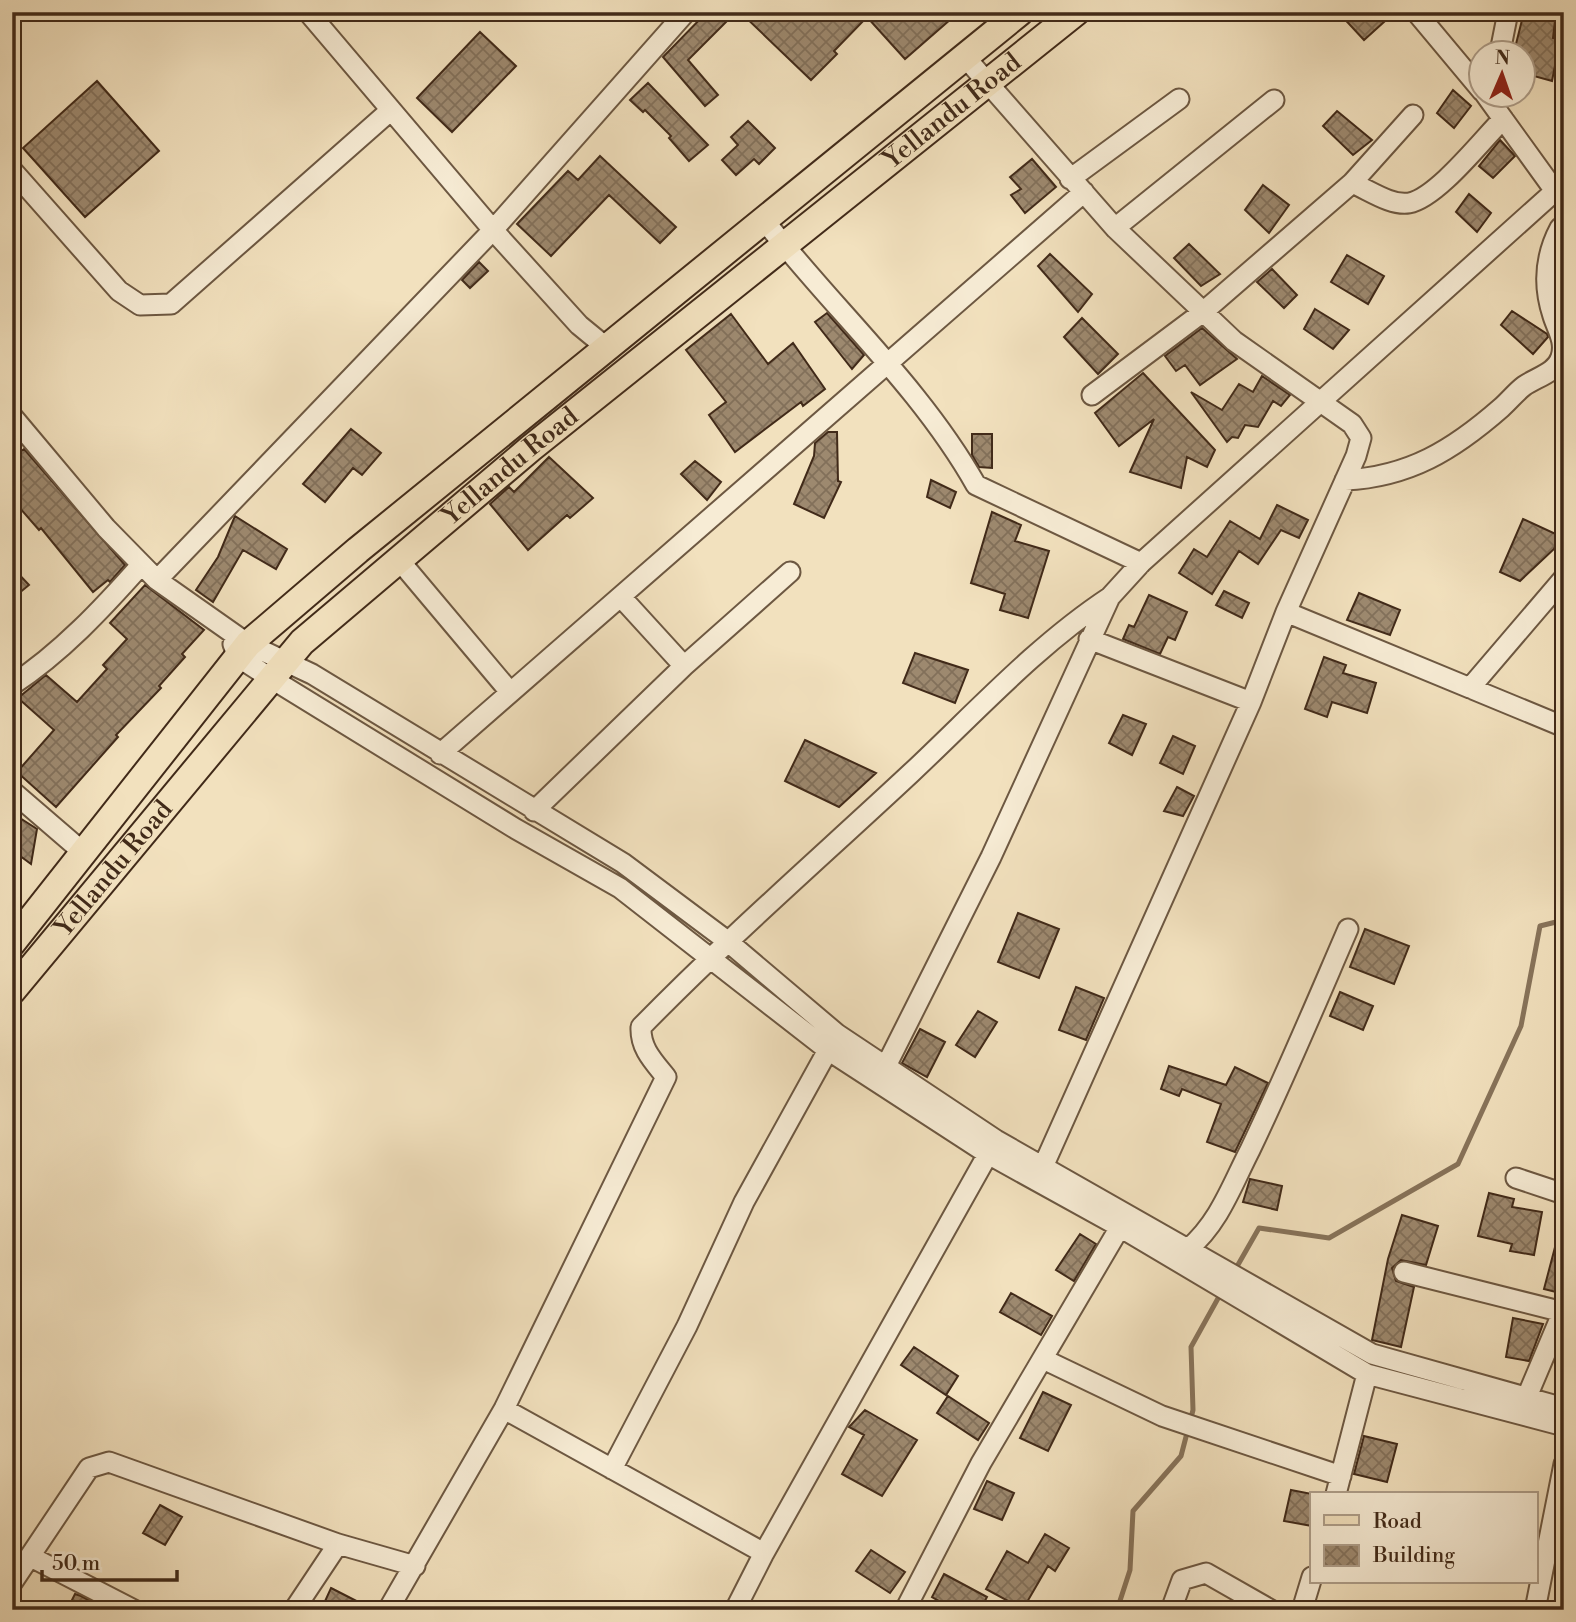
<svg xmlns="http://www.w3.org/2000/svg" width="1576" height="1622" font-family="'Libre Bodoni',serif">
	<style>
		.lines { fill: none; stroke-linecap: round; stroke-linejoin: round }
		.stream { stroke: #87735a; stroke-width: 5 }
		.building { fill: url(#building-cross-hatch); stroke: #412a19; stroke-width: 2 }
		.minor-casing { stroke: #6d5842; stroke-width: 23 }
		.major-casing { stroke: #412a19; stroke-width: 30 }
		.minor { stroke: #f7ecd5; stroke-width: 19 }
		.major { stroke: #f2e1be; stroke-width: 26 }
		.labels { text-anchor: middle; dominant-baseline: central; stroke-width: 6; stroke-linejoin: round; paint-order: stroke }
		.street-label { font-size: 26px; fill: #412a19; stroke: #f7ecd5 }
	</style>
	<defs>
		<pattern id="building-cross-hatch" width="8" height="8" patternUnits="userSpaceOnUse" patternTransform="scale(1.75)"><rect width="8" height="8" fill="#9d896f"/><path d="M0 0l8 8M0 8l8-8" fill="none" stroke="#82705a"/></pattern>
	</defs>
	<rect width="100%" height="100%" fill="#f2e1be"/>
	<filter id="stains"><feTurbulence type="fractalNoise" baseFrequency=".00286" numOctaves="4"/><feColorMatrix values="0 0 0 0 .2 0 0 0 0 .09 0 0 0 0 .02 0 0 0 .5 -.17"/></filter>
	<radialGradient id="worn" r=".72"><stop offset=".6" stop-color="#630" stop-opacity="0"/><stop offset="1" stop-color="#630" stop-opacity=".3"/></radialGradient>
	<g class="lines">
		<path class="stream" d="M1235 1270 1259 1228 1329 1238 1458 1164 1521 1026 1540 926 1564 920
			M1117 1610 1130 1570 1133 1511 1181 1456 1193 1410 1191 1347 1221 1293"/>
	</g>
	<path class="building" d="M707 12H718L727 21 688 60 718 95 705 106 663 57Z
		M740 12H959L905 59 867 17 834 51 837 54 811 80Z
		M1338 12H1395L1364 40Z
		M1524 12H1556L1553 38 1560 40 1552 81 1523 73V52H1514Z
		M480 32 516 66 452 132 417 98Z
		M97 81 159 151 85 217 23 148Z
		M648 83 708 145 689 161 669 138 671 136 645 110 643 112 630 100Z
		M1453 90 1471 106 1454 128 1437 113Z
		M1337 111 1372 140 1353 155 1323 126Z
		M748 121 775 148 759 164 754 159 736 175 722 160 738 145 731 137Z
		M1500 140 1515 156 1493 178 1479 166Z
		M600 156 676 227 660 243 609 195 551 256 517 224 568 171 578 180Z
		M1032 159 1056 187 1025 213 1011 195 1021 189 1010 177Z
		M1263 185 1289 205 1269 233 1245 210Z
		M1469 194 1491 213 1477 232 1456 212Z
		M1189 244 1220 274 1201 286 1174 258Z
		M1050 254 1092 294 1078 312 1038 266Z
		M1347 255 1384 276 1368 304 1331 282Z
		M479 262 488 271 470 288 462 280Z
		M1272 269 1297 295 1284 308 1257 282Z
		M1315 309 1349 330 1333 349 1304 329Z
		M1512 311 1547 334 1548 337 1533 354 1501 325Z
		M827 313 864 355 852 369 815 322Z
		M731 314 768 364 793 343 825 389 803 406 801 402 735 452 709 415 726 402 686 350Z
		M1082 318 1118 354 1098 374 1064 337Z
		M1202 328 1237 359 1200 385 1185 365 1176 371 1165 356Z
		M1143 373 1215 450 1207 467 1187 457 1181 488 1130 472 1154 419 1119 446 1095 413Z
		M1262 376 1290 395 1281 406 1273 401 1258 427 1245 425 1238 438 1232 437 1227 442 1191 392 1222 410 1239 384 1253 392Z
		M351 429 381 453 362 475 353 468 325 502 303 484Z
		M828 432H837L838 481 841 482 824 518 794 504 814 456 815 443Z
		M972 434H992V468L979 467 972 455Z
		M24 449 125 565 110 582 108 580 93 592 41 528 39 530 12 499V458Z
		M549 457 593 498 570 518 567 515 528 550 490 504 509 487 514 492Z
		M695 461 721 482 707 500 681 474Z
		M931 480 956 492 950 508 927 497Z
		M1277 505 1308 520 1299 538 1281 530 1258 564 1239 551 1212 594 1179 573 1194 549 1207 557 1230 521 1260 539Z
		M992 512 1021 525 1015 541 1049 551 1028 618 1000 610 1005 594 971 583Z
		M235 516 287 549 276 569 243 550 213 602 196 590 218 557Z
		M1523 519 1560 536 1554 549 1520 581 1500 572Z
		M12 567 29 585 12 599Z
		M145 585 204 630 182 654 185 657 159 686 161 688 116 735 118 737 56 807 17 772 54 730 18 698 46 675 77 702 107 669 103 665 127 639 110 623Z
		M1224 591 1249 603 1242 618 1216 605Z
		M1359 593 1400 610 1390 635 1347 620Z
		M1149 595 1187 612 1175 640 1168 637 1160 654 1123 639 1129 625 1134 627Z
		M915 653 968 670 955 703 903 683Z
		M1324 657 1346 665 1343 673 1376 683 1367 713 1332 702 1327 717 1305 709Z
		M1123 715 1146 724 1132 755 1109 743Z
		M1173 736 1195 746 1183 774 1160 763Z
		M805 740 876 773 839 807 785 781Z
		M1177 787 1194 796 1183 816 1164 811Z
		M12 813 37 829 31 864 12 850Z
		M1018 913 1059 929 1039 978 998 962Z
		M1365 929 1409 946 1394 984 1350 967Z
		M1076 987 1104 998 1086 1040 1059 1030Z
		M1340 992 1373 1006 1363 1030 1330 1016Z
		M978 1011 997 1022 975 1057 956 1045Z
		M920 1029 945 1042 927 1077 902 1063Z
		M1169 1066 1226 1085 1235 1067 1268 1083 1235 1152 1207 1142 1221 1104 1182 1089 1179 1096 1161 1089Z
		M1250 1179 1282 1186 1277 1210 1243 1202Z
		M1489 1193 1514 1199 1512 1207 1542 1212 1534 1255 1510 1251 1512 1244 1478 1236Z
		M1402 1215 1438 1226 1426 1265 1401 1260 1392 1268 1396 1281 1414 1287 1401 1347 1372 1340 1388 1259Z
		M1559 1232H1564V1294L1544 1289Z
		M1080 1234 1096 1244 1074 1281 1056 1270Z
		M1011 1293 1052 1316 1041 1335 1000 1312Z
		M1513 1318 1543 1324 1529 1361 1506 1357Z
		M914 1347 958 1376 946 1395 901 1365Z
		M1043 1392 1071 1405 1048 1451 1020 1438Z
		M948 1396 989 1423 978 1440 937 1413Z
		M865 1410 917 1440 882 1496 842 1474 864 1435 849 1427Z
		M1364 1436 1397 1444 1387 1482 1354 1474Z
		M987 1481 1014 1493 1002 1520 974 1509Z
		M1291 1490 1312 1494V1526L1284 1521Z
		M160 1505 182 1517 165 1545 143 1533Z
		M1045 1534 1069 1548 1055 1571 1048 1566 1023 1609 986 1589 1007 1551 1028 1563Z
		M871 1550 905 1572 890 1593 856 1571Z
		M944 1574 987 1597 980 1610H955L932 1597Z
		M331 1588 374 1610H321Z
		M75 1594 81 1596 107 1610H67Z"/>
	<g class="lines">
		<g class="minor-casing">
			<path id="minor" d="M308 12 493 230 579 325 607 348
				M1416 12 1482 91
				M1500 52 1508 12
				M965 57 1115 228 1234 341 1352 424 1361 438 1356 456 1286 612 1251 702 1042 1169
				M1485 94 1555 191
				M12 170 119 291 140 305 171 304 391 110
				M1070 179 1179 99
				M1352 183C1369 190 1391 206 1409 203 1437 198 1482 140 1503 119
				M764 220C833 309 920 386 976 485L1141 563
				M1115 228 1274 100
				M1092 395 1203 312 1352 183 1413 115
				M12 416 106 528 157 580 248 644 312 674 623 863 726 940 837 1034 996 1140 1372 1354 1564 1408
				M1345 480C1409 477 1453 450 1501 408 1509 401 1516 392 1524 386 1537 377 1556 373 1561 357 1566 342 1557 329 1553 316 1543 286 1545 256 1560 228
				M399 560 510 692
				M157 580 493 230 686 12
				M621 597 684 666
				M1286 612 1562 726
				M1089 639 1251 702
				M233 644 238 657 272 679 516 829 620 888 828 1050 988 1154 1120 1227 1367 1374 1564 1426
				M12 685C61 653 103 608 141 565
				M1470 688 1564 578
				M440 754 1084 192
				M12 791 84 853
				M534 811 684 666 790 572
				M885 1068 991 857 1110 597 1141 563 1564 183
				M1516 1178 1564 1194
				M1188 1249C1219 1223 1232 1185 1250 1150 1285 1077 1316 1003 1348 929
				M1404 1272 1563 1312
				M1043 1359 1162 1416 1341 1476
				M1526 1399 1564 1309
				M504 1409 764 1553 988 1154
				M612 1469 687 1326 744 1202 828 1050
				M1336 1494 1367 1374
				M31 1557 134 1610
				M12 1583 89 1468 109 1462 338 1544 415 1566
				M294 1610 338 1544
				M388 1610 504 1409 666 1077C653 1061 640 1048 641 1027 728 938 821 857 911 773 975 713 1037 645 1110 597
				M735 1610 764 1553
				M905 1610 981 1463 1120 1227
				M1171 1610 1182 1580 1206 1573 1271 1610
				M1302 1610 1312 1577
				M1535 1610 1564 1464"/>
		</g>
		<g class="major-casing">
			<g id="major">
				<path d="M12 943 248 644 358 550 1020 12"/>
				<path id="s1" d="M12 991 302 642 531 448 1076 12"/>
			</g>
		</g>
		<use href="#minor" class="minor"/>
		<use href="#major" class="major"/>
	</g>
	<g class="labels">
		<g class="street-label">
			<text stroke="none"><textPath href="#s1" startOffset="1293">Yellandu Road</textPath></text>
			<text stroke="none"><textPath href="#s1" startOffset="726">Yellandu Road</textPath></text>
			<text stroke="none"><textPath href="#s1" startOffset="159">Yellandu Road</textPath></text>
		</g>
	</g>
	<rect width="1576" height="1622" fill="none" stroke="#f2e1be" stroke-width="42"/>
	<rect x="14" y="14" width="1548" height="1594" fill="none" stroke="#412a19" stroke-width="3.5"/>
	<rect x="21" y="21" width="1534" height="1580" fill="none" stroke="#412a19" stroke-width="2"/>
	<rect x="1310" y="1492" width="228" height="91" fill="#f7ecd5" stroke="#ae9e8a" stroke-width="2"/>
	<rect x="1324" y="1515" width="35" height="10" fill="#f2e1be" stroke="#ae9e8a" stroke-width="2"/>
	<text x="1373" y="1528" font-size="21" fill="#412a19">Road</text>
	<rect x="1324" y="1545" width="35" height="21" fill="url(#building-cross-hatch)" stroke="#ae9e8a" stroke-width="2"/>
	<text x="1373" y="1562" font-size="21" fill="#412a19">Building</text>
	<g transform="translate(1502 74) rotate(2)"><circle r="33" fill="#f7ecd5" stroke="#ae9e8a" stroke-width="2"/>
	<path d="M0-5L12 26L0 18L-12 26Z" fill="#8f2418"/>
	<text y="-10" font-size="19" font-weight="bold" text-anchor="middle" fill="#412a19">N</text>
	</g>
	<path d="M42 1570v10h135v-10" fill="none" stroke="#412a19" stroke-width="3.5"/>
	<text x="52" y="1570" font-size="21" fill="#412a19" stroke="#f7ecd5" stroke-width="5" paint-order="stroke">50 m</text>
	<rect width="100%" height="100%" filter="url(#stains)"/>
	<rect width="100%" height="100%" fill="url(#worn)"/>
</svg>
